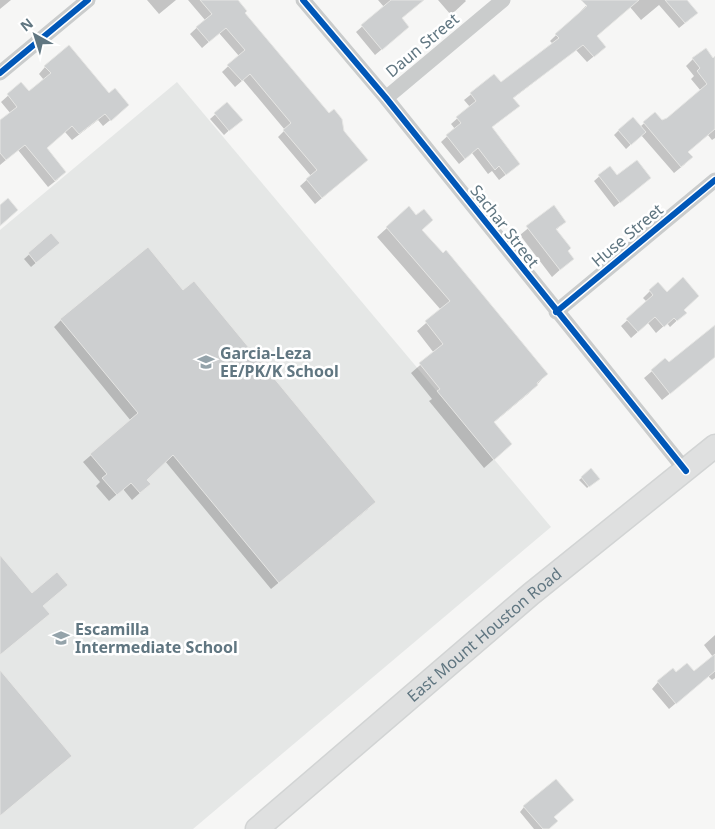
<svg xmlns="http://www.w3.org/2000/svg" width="715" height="829" font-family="'Noto Sans',sans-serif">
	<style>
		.built { fill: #e5e7e6 }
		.shadow { fill: #0003 }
		.building { fill: #cdcfd0; stroke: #e6e6e4 }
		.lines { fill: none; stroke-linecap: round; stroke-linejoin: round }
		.secondary-casing { stroke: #d2d4d4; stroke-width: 25 }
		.street { stroke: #cacccc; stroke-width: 15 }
		.secondary { stroke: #dfe0e0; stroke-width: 22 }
		.cycleway-casing { stroke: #fff; stroke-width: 9 }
		.cycleway { stroke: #0057b8; stroke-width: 6 }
		.labels { text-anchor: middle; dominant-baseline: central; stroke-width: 5; stroke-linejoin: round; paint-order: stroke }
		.street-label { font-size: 16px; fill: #607681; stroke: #fff }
		.poi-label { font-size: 16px; font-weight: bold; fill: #607681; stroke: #fff; text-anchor: start }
	</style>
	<rect width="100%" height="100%" fill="#f6f6f5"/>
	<path class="built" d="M177 82 551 527 193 829H0V230Z"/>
	<path class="shadow" d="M0 0H11L0 9Z
		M147 0H176L159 14Z
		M188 0H236L243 13 343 131 360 166 315 204 300 186 311 176 278 137 285 130 243 80 235 87 222 72 239 56 219 33 202 48 190 34 205 20Z
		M378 0H423L401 19V33L375 55 356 32 384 7Z
		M438 0H465L466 1 451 15Z
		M592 0H685L690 19 679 28 659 5 641 20 630 7 596 36 599 52 587 62 576 50 512 99 518 106 491 128 518 164 512 170 499 180 492 171 488 174 472 153 459 164 441 142 455 129 451 124 470 107 464 100 494 76 500 83 553 44 550 41Z
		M693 59 715 62V138L712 140 708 135 687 152 685 164 674 173 641 135 626 149 614 135 619 130 640 127 654 114 661 122 668 119 701 91 691 79 694 76 686 66Z
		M45 67 121 111 103 126 98 120 72 140 65 132 45 149 58 179 48 187 18 150 0 165V123L11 114 1 102 21 84 29 93 44 80 39 74Z
		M227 104 236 124 224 135 210 119Z
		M610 167 617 177 650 178 614 207 594 181Z
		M554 207 564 222 556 230 572 259 552 277 520 235Z
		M409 208 421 231 547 374 528 394 493 423 501 453 484 468 429 401 432 399 411 373 434 353 417 331 441 310 377 237Z
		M51 235 53 248 31 267 24 259Z
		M658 283 685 313 670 327 667 323 656 333 648 323 631 338 621 326 647 302 643 298Z
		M61 320 368 509 271 589 165 461 146 480 142 491 132 500 123 489 109 501 96 486 100 482 83 462 131 421 54 327Z
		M715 333V357L662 400 644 378 665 360 669 364Z
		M591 470 598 478 587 488 579 480Z
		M715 635V678L712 680 708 676 669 709 652 689 658 682 676 674 694 673 713 657 704 645Z
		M524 807 553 817 548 829H534L520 812Z"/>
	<path class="building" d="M200 0H238L247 11 245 13 329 113 334 109 342 119 344 131 368 160 322 198 306 179 317 170 283 130 291 123 250 74 242 81 227 65 245 50 226 28 209 42 196 27 212 14Z
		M391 0H424L402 18 409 27 382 50 361 25Z
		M581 0H639L597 36 606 47 594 57 583 45 513 98 520 106 492 127 520 164 506 175 499 166 495 170 478 148 465 159 446 135 461 123 456 117 476 101 470 93 494 74 501 82 559 38 555 34 587 6Z
		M665 0H687L698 13 685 23Z
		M69 45 109 93 115 88 129 105 111 121 105 114 79 134 72 126 47 148 66 172 55 181 25 145 6 160 0 153V120L17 107 7 94 21 82 29 91 51 73 44 66Z
		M706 48 713 58 715 56V129L688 152 693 157 681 167 643 122 655 112 662 120 667 118 707 84 697 71 700 68 692 58Z
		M227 102 243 120 229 131 214 113Z
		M633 117 646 132 631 145 618 130Z
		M637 160 651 178 620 203 598 175 610 166 617 175Z
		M8 198 18 210 0 226V205Z
		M554 205 566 222 556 229 571 248 568 251 574 259 560 270 526 226Z
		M409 206 416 215 424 209 433 220 422 230 443 253 446 250 548 374 537 383 538 385 494 422 512 444 494 460 437 391 440 389 419 363 443 344 425 321 450 301 386 227Z
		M51 233 60 243 36 263 28 253Z
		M148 247 183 290 194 281 376 502 279 583 173 455 147 480 151 484 140 493 131 483 117 495 102 478 107 474 90 454 138 413 60 319Z
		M683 277 699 296 684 310 687 313 677 321 674 318 664 327 655 317 638 332 626 319 653 295 649 290 658 282 667 292Z
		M715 325V357L670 394 651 370 665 358 669 362Z
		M591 468 600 479 589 487 581 477Z
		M0 555 32 593 57 572 68 585 43 606 50 614 0 655Z
		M715 654V671L676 704 657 681 673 668 676 672 687 663 694 671Z
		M0 670 72 756 0 816Z
		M556 779 574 800 554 817 558 821 549 829H543L523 806Z"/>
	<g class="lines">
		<g class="secondary-casing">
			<g id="secondary">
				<path id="s1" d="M257 829 531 594 715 446"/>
			</g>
		</g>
		<path class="street" d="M303 0 386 98 686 471
			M0 73 88 0
			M386 98 503 0
			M556 312 715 180"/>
		<use href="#secondary" class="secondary"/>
		<g class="cycleway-casing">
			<path id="cycleway" d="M303 0 386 98 686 471
				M0 73 88 0
				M556 312 715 180"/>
		</g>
		<use href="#cycleway" class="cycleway"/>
	</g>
	<defs>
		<g id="school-bare" transform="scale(1.35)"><path d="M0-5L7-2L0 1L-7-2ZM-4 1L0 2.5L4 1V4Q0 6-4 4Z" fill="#94a3aa" stroke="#fff" stroke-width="2.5" paint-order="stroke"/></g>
	</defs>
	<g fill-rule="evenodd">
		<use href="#school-bare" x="206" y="362"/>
		<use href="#school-bare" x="61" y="638"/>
	</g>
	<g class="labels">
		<g class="street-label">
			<text transform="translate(422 45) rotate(-40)">Daun Street</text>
			<text transform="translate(505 226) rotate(52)">Sachar Street</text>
			<text transform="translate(627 235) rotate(-40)">Huse Street</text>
			<text stroke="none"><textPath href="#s1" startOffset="299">East Mount Houston Road</textPath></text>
		</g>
		<g class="poi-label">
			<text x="220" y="353">Garcia-Leza<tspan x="220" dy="18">EE/PK/K School</tspan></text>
			<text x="75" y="629">Escamilla<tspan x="75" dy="18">Intermediate School</tspan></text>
		</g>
	</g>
	<g transform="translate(35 35) rotate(321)" stroke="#ffffff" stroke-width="4" paint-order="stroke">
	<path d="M0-4L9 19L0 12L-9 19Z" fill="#607681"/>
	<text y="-8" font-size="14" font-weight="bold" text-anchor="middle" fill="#607681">N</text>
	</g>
</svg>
